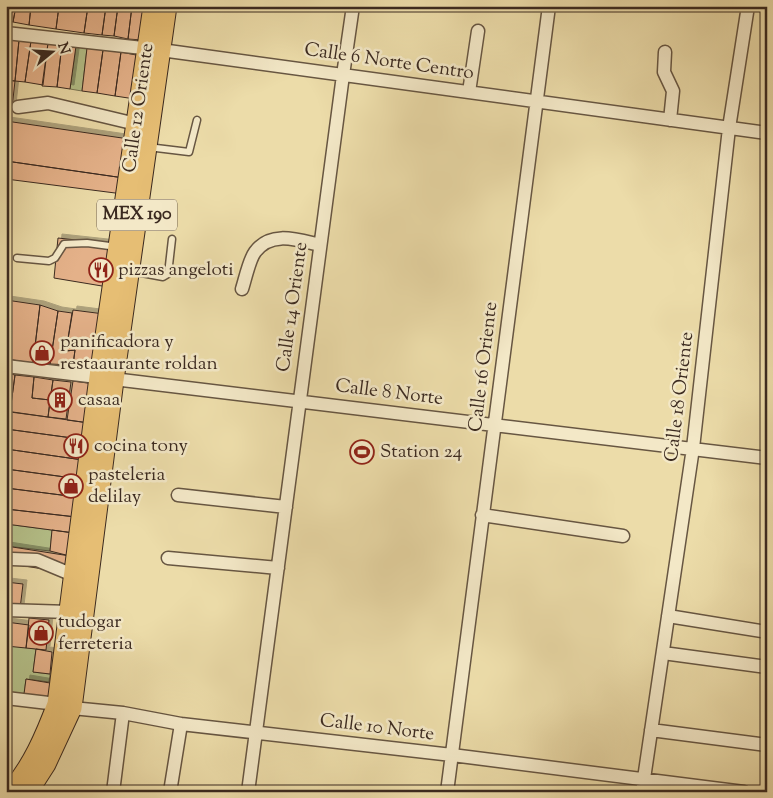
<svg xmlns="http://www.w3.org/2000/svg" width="773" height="798" font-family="'Sorts Mill Goudy',serif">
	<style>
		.green { fill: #b5c18a; stroke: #787655 }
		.building { fill: #e4b189; stroke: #3b2a20; filter: url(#shadow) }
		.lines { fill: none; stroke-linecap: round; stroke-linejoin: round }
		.lane-casing { stroke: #675642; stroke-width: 9 }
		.street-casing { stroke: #675642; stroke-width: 15 }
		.primary-casing { stroke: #3b2a20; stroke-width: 21 }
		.lane { stroke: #f3e8c7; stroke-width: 6 }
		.street { stroke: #f3e8c7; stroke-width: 12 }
		.primary { stroke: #e6be74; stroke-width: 19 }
		.labels { text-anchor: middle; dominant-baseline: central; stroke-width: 5; stroke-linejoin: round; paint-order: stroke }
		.shield { fill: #f3e8c7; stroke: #726352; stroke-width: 1 }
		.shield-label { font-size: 18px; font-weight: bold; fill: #3b2a20 }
		.street-label { font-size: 19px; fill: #3b2a20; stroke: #f3e8c7 }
		.poi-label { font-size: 19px; fill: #3b2a20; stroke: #f3e8c7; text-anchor: start }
	</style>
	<defs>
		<filter id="shadow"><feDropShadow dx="4" dy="-4" stdDeviation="0" flood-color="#0004"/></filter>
	</defs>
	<rect width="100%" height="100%" fill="#ecdca9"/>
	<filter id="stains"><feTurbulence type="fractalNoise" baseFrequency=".004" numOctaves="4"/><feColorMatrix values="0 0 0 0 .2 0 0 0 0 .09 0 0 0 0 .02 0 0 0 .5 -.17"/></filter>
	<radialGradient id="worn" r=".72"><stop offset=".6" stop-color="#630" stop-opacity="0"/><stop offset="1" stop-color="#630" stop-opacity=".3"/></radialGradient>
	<path class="green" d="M76 46 87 48 82 91 70 89Z
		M6 524 52 530 50 551 6 546Z
		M6 645 36 649 33 672 50 674 49 682 26 679 24 694 6 692Z"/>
	<path class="building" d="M6 6H16L13 22 6 21Z
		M16 6H31L29 25 13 22Z
		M31 6H59L56 29 29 25Z
		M59 6H88L84 33 56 29Z
		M88 6H106L102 35 84 33Z
		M106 6H118L114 36 102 35Z
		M118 6H132L128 39 114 36Z
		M132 6H146L142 40 128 39Z
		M6 38 19 40 15 81 6 80Z
		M19 40 31 41 25 82 15 81Z
		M31 41 48 43 43 85 25 82Z
		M48 43 62 44 57 87 42 86Z
		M62 44 76 46 70 89 57 87Z
		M87 48 103 50 97 93 82 91Z
		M103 50 121 52 115 96 97 93Z
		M121 52 141 56 135 99 115 96Z
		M6 80 15 81 12 108 6 107Z
		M6 121 129 139 124 178 6 161Z
		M6 161 124 178 123 194 6 179Z
		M58 238 113 244 108 287 54 278Z
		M6 300 40 305 33 363 6 359Z
		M40 305 58 311 50 364 33 363Z
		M73 310 104 314 95 365H73L75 350 66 351Z
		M58 311 72 313 66 351 75 350 73 365 50 364Z
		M6 373 15 375 10 412 6 411Z
		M15 375 34 377 32 398 50 400 48 417 10 412Z
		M34 377 53 380 50 400 32 398Z
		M53 380 71 382 66 419 48 417Z
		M73 381 95 384 89 423 67 420Z
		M6 411 89 423 87 440 6 429Z
		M6 429 87 440 83 460 6 449Z
		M6 449 83 460 80 479 6 469Z
		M6 469 80 479 77 497 6 488Z
		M6 488 77 497 76 517 6 509Z
		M6 509 76 517 74 533 6 524Z
		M52 530 74 533 70 556 50 551Z
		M6 546 70 556 68 573 6 563Z
		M6 582 23 584 20 609 6 607Z
		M29 618 49 620 46 650 26 648Z
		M6 622 29 625 26 648 6 646Z
		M36 649 52 652 50 674 33 672Z
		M26 679 56 684 51 698 24 694Z"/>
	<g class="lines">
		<g class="lane-casing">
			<path id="lane" d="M148 147 189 152 197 120
				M17 258 49 261 55 258 64 244 87 243 117 247
				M131 271 163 277 168 274 172 239"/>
		</g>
		<g class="street-casing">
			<path id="street" d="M6 33 161 50 767 133
				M665 52 664 72 673 91 670 120
				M469 92 478 31
				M18 107 48 103 136 124
				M242 289C245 280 249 260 255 252 271 230 298 240 320 245
				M6 366 767 458
				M178 495 286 507
				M482 515 623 536
				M168 558 278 568
				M12 559 37 560 73 575
				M6 610 69 612
				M668 616 767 632
				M663 653 767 667
				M6 698 57 704 72 708 123 713 181 724 452 755 744 792
				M651 730 767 745
				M113 792 123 713
				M170 792 181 724
				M248 792 343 75 353 6
				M447 792 549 6
				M642 792 693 448 729 128 748 6"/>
		</g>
		<g class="primary-casing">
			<path id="primary" d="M10 792C32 766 45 736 57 704L99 377 153 6
				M28 792 46 764 72 708 114 380 167 6"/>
		</g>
		<use href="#lane" class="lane"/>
		<use href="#street" class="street"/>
		<use href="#primary" class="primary"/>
	</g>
	<defs>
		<g id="restaurant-ring" transform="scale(1.25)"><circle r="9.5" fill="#f3e8c7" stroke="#8f2418" stroke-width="1.5"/><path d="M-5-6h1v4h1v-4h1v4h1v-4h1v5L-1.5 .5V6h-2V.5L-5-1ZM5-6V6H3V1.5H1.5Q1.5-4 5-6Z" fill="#8f2418"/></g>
		<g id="shop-ring" transform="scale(1.25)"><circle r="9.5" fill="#f3e8c7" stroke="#8f2418" stroke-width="1.5"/><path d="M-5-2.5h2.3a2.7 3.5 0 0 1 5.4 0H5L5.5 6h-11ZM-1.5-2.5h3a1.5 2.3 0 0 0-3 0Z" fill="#8f2418"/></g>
		<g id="building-ring" transform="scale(1.25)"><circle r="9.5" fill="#f3e8c7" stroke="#8f2418" stroke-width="1.5"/><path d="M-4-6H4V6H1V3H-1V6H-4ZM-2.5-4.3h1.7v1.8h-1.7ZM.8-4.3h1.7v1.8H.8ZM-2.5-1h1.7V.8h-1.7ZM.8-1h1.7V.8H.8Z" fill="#8f2418"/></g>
		<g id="stadium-ring" transform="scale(1.25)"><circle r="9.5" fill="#f3e8c7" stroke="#8f2418" stroke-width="1.5"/><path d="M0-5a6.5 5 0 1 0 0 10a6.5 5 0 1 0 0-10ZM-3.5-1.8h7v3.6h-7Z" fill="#8f2418"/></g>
	</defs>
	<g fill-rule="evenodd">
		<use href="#restaurant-ring" x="101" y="270"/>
		<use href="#shop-ring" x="42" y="353"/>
		<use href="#building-ring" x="60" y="400"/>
		<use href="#restaurant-ring" x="76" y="446"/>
		<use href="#stadium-ring" x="362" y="452"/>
		<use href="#shop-ring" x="71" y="486"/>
		<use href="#shop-ring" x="41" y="633"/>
	</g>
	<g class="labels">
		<rect class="shield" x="97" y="199.5" width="80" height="31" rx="4"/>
		<g class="shield-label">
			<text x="137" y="215">MEX 190</text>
		</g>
		<g class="street-label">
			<text transform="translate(389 62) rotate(8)">Calle 6 Norte Centro</text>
			<text transform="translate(139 108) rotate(-82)">Calle 12 Oriente</text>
			<text transform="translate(293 307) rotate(-82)">Calle 14 Oriente</text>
			<text transform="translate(484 367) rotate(-83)">Calle 16 Oriente</text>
			<text transform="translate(389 393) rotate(7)">Calle 8 Norte</text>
			<text transform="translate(680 397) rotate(-83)">Calle 18 Oriente</text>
			<text transform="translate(377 728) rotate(7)">Calle 10 Norte</text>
		</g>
		<g class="poi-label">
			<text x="118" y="270">pizzas angeloti</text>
			<text x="60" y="342">panificadora y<tspan x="60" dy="22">restaaurante roldan</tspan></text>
			<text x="78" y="400">casaa</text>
			<text x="94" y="446">cocina tony</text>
			<text x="380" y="452">Station 24</text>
			<text x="88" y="475">pasteleria<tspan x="88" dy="22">delilay</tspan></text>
			<text x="58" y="622">tudogar<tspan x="58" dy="22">ferreteria</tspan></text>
		</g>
	</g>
	<rect width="773" height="798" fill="none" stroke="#ecdca9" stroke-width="25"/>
	<rect x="8" y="8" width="758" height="783" fill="none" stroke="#3b2a20" stroke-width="2.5"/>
	<rect x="12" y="12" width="748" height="773" fill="none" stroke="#3b2a20"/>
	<g transform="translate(52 52) rotate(72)" stroke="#f3e8c7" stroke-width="4" paint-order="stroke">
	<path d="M0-4L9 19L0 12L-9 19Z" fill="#3b2a20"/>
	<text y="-8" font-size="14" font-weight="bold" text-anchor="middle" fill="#3b2a20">N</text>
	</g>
	<rect width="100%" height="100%" filter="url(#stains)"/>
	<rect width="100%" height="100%" fill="url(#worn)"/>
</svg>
